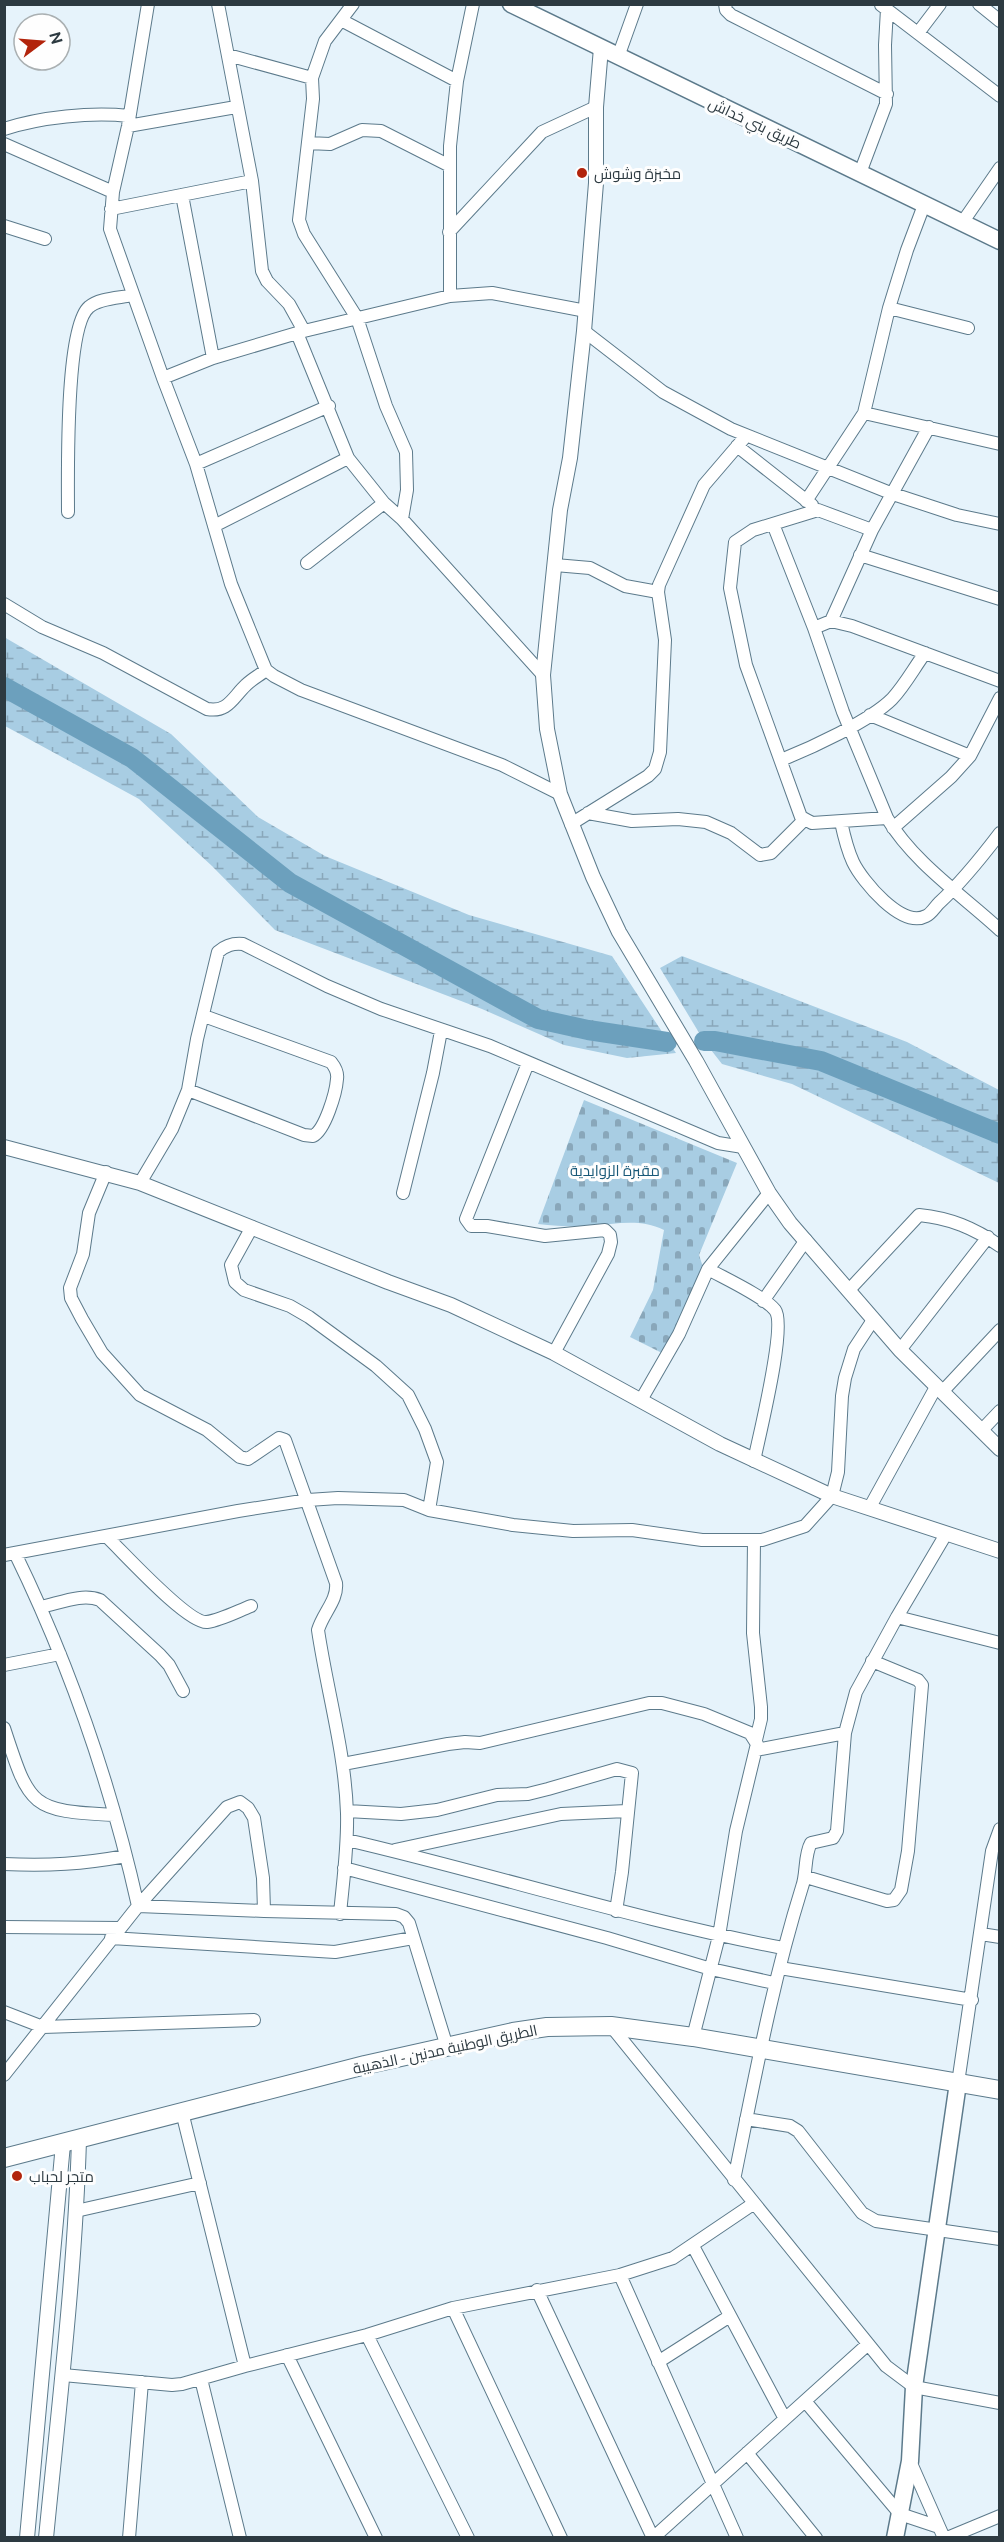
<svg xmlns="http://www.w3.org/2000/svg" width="1004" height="2542" font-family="Ubuntu,Cairo,sans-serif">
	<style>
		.wetland { fill: url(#wetland-marsh) }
		.cemetery { fill: url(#cemetery-stones) }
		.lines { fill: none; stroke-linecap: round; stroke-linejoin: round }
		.river { stroke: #6ca0bd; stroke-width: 20 }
		.minor-casing { stroke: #5c7a8b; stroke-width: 14 }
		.tertiary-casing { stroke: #5c7a8b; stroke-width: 16 }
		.secondary-casing { stroke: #5c7a8b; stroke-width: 19 }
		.primary-casing { stroke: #5c7a8b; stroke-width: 20 }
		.minor { stroke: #fff; stroke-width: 12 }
		.tertiary { stroke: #fff; stroke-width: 14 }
		.secondary { stroke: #fff; stroke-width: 16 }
		.primary { stroke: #fff; stroke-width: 18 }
		.poi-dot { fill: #b2240c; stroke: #fefefe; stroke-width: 2 }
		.labels { text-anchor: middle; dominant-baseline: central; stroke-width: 6; stroke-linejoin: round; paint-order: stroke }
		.street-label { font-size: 15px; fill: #2d3a41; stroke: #fefefe }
		.poi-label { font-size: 15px; fill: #2d3a41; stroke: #fefefe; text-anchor: start }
		.park-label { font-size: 15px; fill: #195978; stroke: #fefefe }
	</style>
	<defs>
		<pattern id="wetland-marsh" width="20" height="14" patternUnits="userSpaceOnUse" patternTransform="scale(1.5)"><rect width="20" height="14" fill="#a8cde3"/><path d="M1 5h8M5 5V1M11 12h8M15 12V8" fill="none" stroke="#89a7ba"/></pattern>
		<pattern id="cemetery-stones" width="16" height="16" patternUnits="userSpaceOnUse" patternTransform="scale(1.5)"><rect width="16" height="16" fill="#a8cde3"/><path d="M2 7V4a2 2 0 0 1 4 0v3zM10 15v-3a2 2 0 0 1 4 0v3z" fill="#89a7ba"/></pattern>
	</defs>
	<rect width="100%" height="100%" fill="#e6f3fb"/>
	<path class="wetland" d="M4 637 171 734 258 817 325 856 469 915 612 956 676 1053 627 1058 564 1045 482 1009 275 930 212 866 139 799 5 726Z
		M682 956 907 1042 999 1090V1183L792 1084 722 1064 704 1041 660 968Z"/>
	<path class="cemetery" d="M584 1100 737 1163 699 1255 704 1270 684 1320 662 1353 630 1337 653 1290 664 1230C639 1218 617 1224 590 1226 573 1227 555 1226 538 1224Z"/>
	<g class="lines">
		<path class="river" d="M4 687 132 758 290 883 538 1019 588 1030 667 1042
			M704 1041H715L821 1061 1000 1134"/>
		<g class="minor-casing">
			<path id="minor" d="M148 4 128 126 113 192 110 229 163 378 196 464 231 584 263 663 266 670 274 676 301 690 502 765 560 794
				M218 4 252 181 262 271 267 281 289 304 304 331
				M353 4 325 41 312 78 313 99 299 220 304 234 357 318 386 406 406 452 407 490 402 519
				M725 4 726 10 731 15 887 94
				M979 4 1000 21
				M881 5 1000 96
				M341 20 457 81
				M918 33 940 4
				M228 55 312 78
				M618 57 637 4
				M128 126 236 107
				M4 129C41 117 91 112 129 116
				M308 143 330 144 362 130 381 131 448 165
				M4 144 113 192
				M860 173 886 104 885 45 887 9
				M182 195 213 358
				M111 209 252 181
				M962 223 1000 168
				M4 226 45 239
				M449 232 542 132 596 107
				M450 296V146L457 81 473 4
				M889 308 968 328
				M584 331 663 392 731 429 893 494 957 515 1000 524
				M297 333 348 458 384 503 402 519 543 675
				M163 378 213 358 304 331 450 296 492 293 586 311
				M864 413 1000 444
				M737 446 812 505
				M196 464 329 406
				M806 501 864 413 889 308 907 250 924 205
				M68 512C68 477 65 327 89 307 99 298 120 298 133 295
				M773 524 814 628 843 712 887 818C914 863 962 895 1000 930
				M214 526 348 458
				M872 530 818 510 753 530 735 542 730 588 746 665 801 817 812 823 887 818
				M860 555 1000 599
				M307 563 384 503
				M555 565 590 568 625 586 658 592
				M4 604 42 627 103 653 207 709C228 713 233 697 246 685 252 679 260 675 266 670
				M831 621 872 530 929 427
				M814 628 831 621 852 626 1000 681
				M870 715 970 756
				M781 760C811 748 870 721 892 699 905 685 914 668 925 653
				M588 813 632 821 678 819 706 822 731 833 760 855 771 853 804 820
				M841 822C844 836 847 849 853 862 862 881 902 929 926 916 931 914 935 907 939 903 962 882 981 858 1000 833
				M571 824 648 776 655 769 660 752 665 640 658 592 659 585 704 485 746 436
				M893 828 951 777 970 756 1000 698
				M528 1063 466 1219 471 1226H487L545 1236 605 1230 610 1235 611 1242 608 1254 554 1353
				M188 1090 304 1135 313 1136C325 1130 336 1093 337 1079 338 1073 335 1067 331 1062L204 1016
				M106 1172 89 1213 83 1254 70 1288 71 1298 82 1319 102 1353 140 1395 207 1430 240 1457 248 1459 279 1438 285 1440 336 1583C338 1600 323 1613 318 1630 327 1691 345 1751 347 1813 348 1847 343 1881 340 1914
				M140 1183 172 1129 188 1090 197 1039 218 952C226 945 233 943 243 944L327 986 381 1009 490 1046 718 1143 743 1147
				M403 1193 433 1073 441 1031
				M252 1227 231 1265 235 1282 244 1290 290 1306 309 1317 376 1366 408 1395 425 1429 437 1462 429 1510
				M708 1269C724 1278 765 1297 775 1310 787 1325 759 1436 754 1461
				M849 1290 919 1215C950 1218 974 1228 1000 1246
				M763 1301 806 1240
				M900 1350 988 1237
				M942 1392 1000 1330
				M641 1400 679 1334 708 1269 769 1193
				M981 1431 1000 1411
				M870 1507 936 1387
				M107 1537C124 1553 188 1624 207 1622 221 1620 238 1611 251 1606
				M754 1540 753 1633 761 1707V1719L756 1740
				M4 1555 238 1511 308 1500 338 1498 404 1500 429 1510 513 1525 573 1531 632 1530 702 1540H762L805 1526 832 1496 838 1472 842 1396 845 1378 854 1349 873 1320
				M41 1607C60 1603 82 1593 100 1600L160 1655 169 1665 183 1691
				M897 1617 1000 1643
				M4 1665 60 1654
				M4 1728C30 1808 31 1811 115 1815
				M756 1750 845 1733
				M343 1764 448 1744 465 1742 480 1743 649 1703H662L704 1714 750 1733 757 1744 736 1831 719 1936 693 2037
				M240 1802 248 1808 254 1818 263 1878 264 1911 138 1906 227 1807Z
				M347 1811 401 1814 437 1810 497 1795 528 1794 548 1789 617 1769 632 1773 622 1872 616 1911
				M347 1840C493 1874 636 1920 783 1948
				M395 1850 561 1814 627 1811
				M4 1864C49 1866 82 1864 126 1856
				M344 1868 607 1938 711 1969 774 1983
				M806 1877 887 1901 894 1900 901 1890 908 1851 922 1685 918 1680 872 1661
				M264 1911 396 1914 404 1917 409 1923 447 2047
				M4 1927 120 1928
				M981 1934 1000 1937
				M111 1938 335 1952 413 1938
				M780 1968 972 2000
				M4 2012 43 2027 254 2020
				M611 2026 886 2366 914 2387 1000 2403
				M4 2075 138 1906C111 1785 69 1664 15 1553
				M958 2083 992 1851 1000 1829
				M182 2112 245 2366
				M746 2119 790 2126 798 2131 862 2213 876 2221 1000 2239
				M734 2180C754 2082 772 1983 802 1887 807 1874 804 1855 811 1843L833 1838 837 1831 845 1733 856 1692 897 1617 946 1534
				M76 2211 200 2183
				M693 2246 785 2419
				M620 2275 737 2538
				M537 2290 653 2538
				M453 2308 561 2538
				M367 2335 468 2538
				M287 2355 376 2538
				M658 2362 730 2316
				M63 2375 172 2385 182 2384 245 2366 367 2335 453 2308 620 2275 673 2258 753 2204
				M201 2379 240 2538
				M805 2401 900 2514 939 2527
				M747 2453 816 2538
				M910 2461 944 2538
				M129 2538 142 2382
				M653 2538 867 2345
				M947 2538 1000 2516"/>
		</g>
		<g class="tertiary-casing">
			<path id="tertiary" d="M601 48 596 107V183L584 331 570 458 560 510 543 675 547 729 560 794 593 877 619 932 696 1061 769 1193 790 1223 900 1350 1000 1449
				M4 1147 140 1183 388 1282 451 1305 554 1353 720 1444 832 1496 1000 1551
				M27 2538 63 2144
				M46 2538C59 2405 75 2273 79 2140"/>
		</g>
		<g class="secondary-casing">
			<path id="secondary" d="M511 4 1000 241
				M895 2538 910 2461 914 2387 958 2083"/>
		</g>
		<g class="primary-casing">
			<path id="primary" d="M4 2158 365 2065 513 2032 547 2027 611 2026 693 2037 1000 2090"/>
		</g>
		<use href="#minor" class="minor"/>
		<use href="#tertiary" class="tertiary"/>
		<use href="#secondary" class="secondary"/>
		<use href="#primary" class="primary"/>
	</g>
	<g class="poi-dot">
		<circle cx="582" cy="173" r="6"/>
		<circle cx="17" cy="2176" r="6"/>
	</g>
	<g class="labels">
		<g class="street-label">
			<text transform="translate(755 123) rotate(25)">طريق بني خداش</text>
			<text transform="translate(445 2049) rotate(-12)">الطريق الوطنية مدنين - الذهيبة</text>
		</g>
		<g class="poi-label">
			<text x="594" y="173">مخبزة وشوش</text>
			<text x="29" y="2176">متجر لحباب</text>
		</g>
		<g class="park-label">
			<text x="615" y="1170">مقبرة الزوايدية</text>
		</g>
	</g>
	<rect width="1004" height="2542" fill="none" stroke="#2d3a41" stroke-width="12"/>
	<g transform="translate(42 42) rotate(74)"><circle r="28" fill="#fefefe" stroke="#aab0b2" stroke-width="1.5"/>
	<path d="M0-4.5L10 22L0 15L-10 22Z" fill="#b2240c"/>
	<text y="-9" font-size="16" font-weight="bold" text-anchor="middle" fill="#2d3a41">N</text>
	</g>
</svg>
